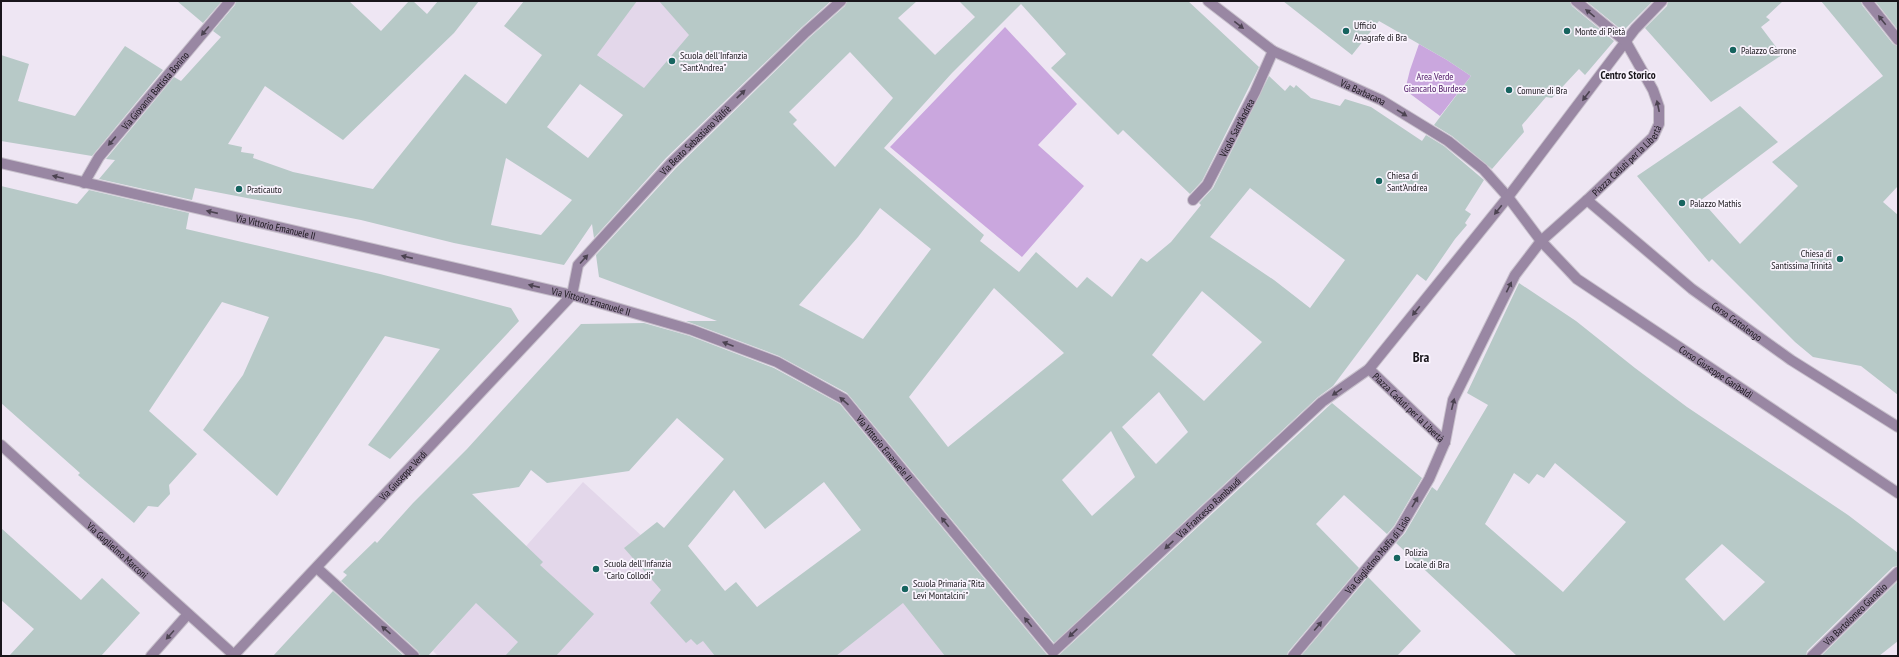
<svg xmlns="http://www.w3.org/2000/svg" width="1899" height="657" font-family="'PT Sans Narrow',sans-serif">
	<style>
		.built { fill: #e3d7ea }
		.green { fill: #caa7de }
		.building { fill: #b7c9c7; fill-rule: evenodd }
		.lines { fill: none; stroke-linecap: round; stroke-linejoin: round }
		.service-casing { stroke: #c8c1cc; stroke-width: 12 }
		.pedestrian-casing { stroke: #c8c1cc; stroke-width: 12 }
		.minor-casing { stroke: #c8c1cc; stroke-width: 12 }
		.service { stroke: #9987a3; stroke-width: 10 }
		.pedestrian { stroke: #9987a3; stroke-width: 10 }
		.minor { stroke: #9987a3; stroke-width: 10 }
		.oneway { fill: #4c4351 }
		.poi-dot { fill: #16645f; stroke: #faf4fe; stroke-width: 1.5 }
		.labels { text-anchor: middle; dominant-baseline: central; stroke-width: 3.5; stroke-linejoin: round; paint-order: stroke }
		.poi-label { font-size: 10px; fill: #19161b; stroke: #faf4fe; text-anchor: start }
		.park-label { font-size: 10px; fill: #4a1362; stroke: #faf4fe }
		.street-label { font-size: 10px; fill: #19161b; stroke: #faf4fe }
		.neighbourhood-label { font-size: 11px; font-weight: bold; fill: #19161b; stroke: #faf4fe }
		.district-label { font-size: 14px; font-weight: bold; fill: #19161b; stroke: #faf4fe }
	</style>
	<rect width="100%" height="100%" fill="#eee6f3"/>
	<path class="built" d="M521 1H690L694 124 589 49Z
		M583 482 644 538 752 649 922 517 1033 656H438L433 651Z"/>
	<path class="green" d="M1005 27 1077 104 1038 145 1084 186 1022 257 890 147Z
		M1419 44 1447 60 1471 76 1440 116 1405 90 1410 70Z"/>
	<path class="building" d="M177 1H222L203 23Z
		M236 1H349L381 31 409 1H413L427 14 438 1H479L454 33 343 140 265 86 228 144 242 147 241 152 254 154 253 158 293 172 373 189 465 74 506 104 542 55 504 26 524 1H637L597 55 644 88 689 35 659 1H831L802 27 666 158 594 238 592 224 564 265 454 243 361 220 195 188 192 200 99 179 115 160 106 159 174 77 181 81 221 37 213 31 235 5ZM580 84 623 115 588 158 547 127ZM506 158 572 200 541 235 491 225Z
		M847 1H917L898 18 935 55 975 17 959 1H1188L1259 67 1202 181 1190 194 1123 130 1118 135 1051 68 1066 54 1021 4 952 73 884 148 984 235 980 241 1019 272 1036 252 1077 288 1087 277 1112 297 1141 258 1147 262 1171 242 1201 205 1199 203 1213 188 1269 76 1285 91 1290 85 1294 88 1296 85 1311 98 1340 106 1345 99 1371 107 1422 141 1426 135 1444 146 1484 180 1465 210 1471 214 1465 223 1467 225 1455 239 1426 281 1417 274 1333 386 1318 397 1054 643 847 393 779 356 686 321H717L599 277 596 255 676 168 810 37 845 6ZM850 52 893 98 835 167 793 124 797 120 789 112ZM1250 188 1345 260 1310 308 1274 280 1210 237ZM880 208 931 249 863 339 799 305 858 237ZM994 288 1064 353 948 447 909 397ZM1202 291 1262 342 1204 401 1152 355ZM1159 392 1188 432 1156 464 1122 427ZM1111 431 1135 477 1092 516 1062 480Z
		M1283 1H1570L1572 6 1614 41 1585 75 1579 69 1552 98 1546 97 1522 125 1524 132 1492 169 1452 136 1434 125 1471 76 1447 60 1379 21 1352 55Z
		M1586 1H1653L1623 31Z
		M1668 1H1783L1766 17 1770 20 1761 27 1782 55 1711 102 1645 28 1667 6Z
		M1821 1H1861L1862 5 1893 44 1898 46V186L1883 202 1898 215V395L1861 366 1813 357 1795 342 1712 259 1709 262 1637 176 1740 106 1778 142 1701 200 1740 244 1798 186 1772 162 1883 76Z
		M1875 1H1898V30Z
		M125 46 163 70 92 156 1 141V55L29 64 18 101 75 116Z
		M1 186 77 204 89 190 189 213 186 229 380 274 511 308 519 321 390 459 368 445 440 349 385 336 277 496 203 430 243 375 269 317 222 302 149 411 197 454 169 485 170 494 158 507 148 506 134 523 78 475 80 473 1 403Z
		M1519 283 1576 321 1635 368 1687 407 1848 515 1898 553V566L1893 567 1807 651 1806 656H1517L1396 543 1405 533 1432 487 1437 491 1488 405 1467 393ZM1555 463 1626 522 1563 592 1485 524 1514 473 1529 484 1537 474 1544 478ZM1722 544 1765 582 1724 621 1685 579Z
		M644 323 690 336 774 368 840 404 1048 656H945L903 603 836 656H715L703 641 697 645 691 639 686 643 650 603 661 590 624 548 657 522 664 528 724 459 677 418 629 471 547 483 531 470 519 487 472 494 543 562 540 565 594 614 556 656H505L518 642 476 603 428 656H420L418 651 341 581 347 575 343 572 375 541 377 543 413 503 467 449 581 324ZM824 482 861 530 757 607 736 582 725 591 688 546 734 490 765 529Z
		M1332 403 1422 478 1394 526 1387 534 1344 495 1316 524 1359 568 1288 652 1287 656H1058Z
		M1 528 81 600 102 578 140 613 101 656H9L34 629 1 600Z
		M1368 577 1421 631 1397 656H1301Z
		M1898 581V641L1879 656H1821Z
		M333 591 404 656H273Z"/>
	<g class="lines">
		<g class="service-casing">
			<g id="service">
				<path id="s1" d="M1193 200 1207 185 1255 92 1273 51"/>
				<path d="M317 568 414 656"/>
				<path d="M151 656 188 614"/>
			</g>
		</g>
		<g class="pedestrian-casing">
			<g id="pedestrian">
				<path id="s2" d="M1587 200 1692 289 1791 360 1898 427"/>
				<path id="s3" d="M1293 656 1399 530 1429 479 1445 442"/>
				<path id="s4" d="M1812 656 1898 572"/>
			</g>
		</g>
		<g class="minor-casing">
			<g id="minor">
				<path id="s5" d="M1208 1 1273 51 1381 100 1448 141 1483 169 1508 197 1541 241 1577 279 1898 493"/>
				<path d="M1867 1 1898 40"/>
				<path id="s6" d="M1 163 572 295 692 330 777 362 844 399 1053 652 1322 402 1369 369 1508 197 1635 29 1662 1"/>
				<path id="s7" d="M84 183 99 157 230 1"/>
				<path id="s8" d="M572 295 578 265 671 163 806 32 841 1"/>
				<path id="s9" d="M1369 369 1445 442"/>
				<path id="s10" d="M1445 442 1453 400 1515 275 1541 241 1587 200 1653 137 1659 124V107L1653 90 1626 42 1576 1"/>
				<path id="s11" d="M1 445 235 656"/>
				<path id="s12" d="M233 656 572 295"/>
			</g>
		</g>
		<use href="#service" class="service"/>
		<use href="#pedestrian" class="pedestrian"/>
		<use href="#minor" class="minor"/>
	</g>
	<defs><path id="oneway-solid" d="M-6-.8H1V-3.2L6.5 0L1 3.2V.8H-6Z"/></defs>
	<g class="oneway">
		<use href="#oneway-solid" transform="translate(1590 13) rotate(-141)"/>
		<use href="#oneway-solid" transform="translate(1882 20) rotate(-129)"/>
		<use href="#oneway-solid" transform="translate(1239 25) rotate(38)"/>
		<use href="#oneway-solid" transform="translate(205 31) rotate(130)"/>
		<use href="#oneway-solid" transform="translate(741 94) rotate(-44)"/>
		<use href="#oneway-solid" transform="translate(1586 96) rotate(127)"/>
		<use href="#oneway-solid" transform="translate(1658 106) rotate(-102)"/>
		<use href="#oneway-solid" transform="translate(1402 113) rotate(32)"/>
		<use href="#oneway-solid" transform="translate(112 141) rotate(130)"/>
		<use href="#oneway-solid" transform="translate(58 177) rotate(-166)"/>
		<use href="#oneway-solid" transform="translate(1498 210) rotate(129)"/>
		<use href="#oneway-solid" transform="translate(212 212) rotate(-167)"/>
		<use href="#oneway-solid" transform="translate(407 257) rotate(-167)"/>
		<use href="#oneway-solid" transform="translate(584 259) rotate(-48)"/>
		<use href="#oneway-solid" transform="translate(534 286) rotate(-167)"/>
		<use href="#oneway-solid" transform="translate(1509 287) rotate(-64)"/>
		<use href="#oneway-solid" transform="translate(1416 311) rotate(129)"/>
		<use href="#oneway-solid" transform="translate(728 344) rotate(-159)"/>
		<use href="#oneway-solid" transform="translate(1337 392) rotate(145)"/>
		<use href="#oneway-solid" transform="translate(844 401) rotate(-139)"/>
		<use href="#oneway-solid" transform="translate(1453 404) rotate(-76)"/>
		<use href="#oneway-solid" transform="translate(1415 502) rotate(-60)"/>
		<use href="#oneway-solid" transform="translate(945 522) rotate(-129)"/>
		<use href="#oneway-solid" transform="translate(1169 545) rotate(137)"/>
		<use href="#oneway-solid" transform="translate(1028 622) rotate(-129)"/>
		<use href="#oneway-solid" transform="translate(1318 626) rotate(-50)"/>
		<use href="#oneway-solid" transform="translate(386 630) rotate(-139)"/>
		<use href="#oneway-solid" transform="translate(1073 633) rotate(137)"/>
		<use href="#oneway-solid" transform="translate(170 635) rotate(132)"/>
	</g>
	<g class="poi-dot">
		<circle cx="1346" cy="31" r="4"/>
		<circle cx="1567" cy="31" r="4"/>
		<circle cx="1733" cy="50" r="4"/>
		<circle cx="672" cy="61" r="4"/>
		<circle cx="1509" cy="90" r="4"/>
		<circle cx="1379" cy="181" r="4"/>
		<circle cx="239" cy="189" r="4"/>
		<circle cx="1682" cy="203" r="4"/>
		<circle cx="1840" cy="259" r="4"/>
		<circle cx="1397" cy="558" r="4"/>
		<circle cx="596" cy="569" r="4"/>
		<circle cx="905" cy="589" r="4"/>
	</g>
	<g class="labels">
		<g class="poi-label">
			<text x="1354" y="25">Ufficio<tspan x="1354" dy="12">Anagrafe di Bra</tspan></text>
			<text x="1575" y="31">Monte di Pietà</text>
			<text x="1741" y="50">Palazzo Garrone</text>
			<text x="680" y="55">Scuola dell'Infanzia<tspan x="680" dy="12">"Sant'Andrea"</tspan></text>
			<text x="1517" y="90">Comune di Bra</text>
			<text x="1387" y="175">Chiesa di<tspan x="1387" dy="12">Sant'Andrea</tspan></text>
			<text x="247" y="189">Praticauto</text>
			<text x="1690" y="203">Palazzo Mathis</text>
			<text x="1832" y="253" text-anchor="end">Chiesa di<tspan x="1832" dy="12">Santissima Trinità</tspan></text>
			<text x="1405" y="552">Polizia<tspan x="1405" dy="12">Locale di Bra</tspan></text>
			<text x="604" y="563">Scuola dell'Infanzia<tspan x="604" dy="12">"Carlo Collodi"</tspan></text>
			<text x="913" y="583">Scuola Primaria "Rita<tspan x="913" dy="12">Levi Montalcini"</tspan></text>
		</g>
		<g class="park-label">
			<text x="1435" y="76">Area Verde<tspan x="1435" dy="12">Giancarlo Burdese</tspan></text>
		</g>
		<g class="street-label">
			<text stroke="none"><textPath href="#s7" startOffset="117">Via Giovanni Battista Bonino</textPath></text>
			<text stroke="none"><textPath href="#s5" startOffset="181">Via Barbacana</textPath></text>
			<text stroke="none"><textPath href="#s1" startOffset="85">Vicolo Sant'Andrea</textPath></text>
			<text stroke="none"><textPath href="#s8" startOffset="202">Via Beato Sebastiano Valfrè</textPath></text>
			<text stroke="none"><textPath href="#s10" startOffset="343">Piazza Caduti per la Libertà</textPath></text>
			<text stroke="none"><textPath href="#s6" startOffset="282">Via Vittorio Emanuele II</textPath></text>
			<text stroke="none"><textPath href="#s6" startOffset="606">Via Vittorio Emanuele II</textPath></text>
			<text stroke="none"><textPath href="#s2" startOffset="193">Corso Cottolengo</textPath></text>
			<text stroke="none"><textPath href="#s5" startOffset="636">Corso Giuseppe Garibaldi</textPath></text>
			<text stroke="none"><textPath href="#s9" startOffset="55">Piazza Caduti per la Libertà</textPath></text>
			<text stroke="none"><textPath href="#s6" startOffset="942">Via Vittorio Emanuele II</textPath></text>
			<text stroke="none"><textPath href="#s12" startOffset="248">Via Giuseppe Verdi</textPath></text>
			<text stroke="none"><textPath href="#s6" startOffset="1419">Via Francesco Rambaudi</textPath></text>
			<text stroke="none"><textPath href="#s11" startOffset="157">Via Guglielmo Marconi</textPath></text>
			<text stroke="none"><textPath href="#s3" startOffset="132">Via Guglielmo Moffa di Lisio</textPath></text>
			<text stroke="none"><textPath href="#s4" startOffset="60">Via Bartolomeo Gianolio</textPath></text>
		</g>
		<g class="neighbourhood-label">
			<text x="1628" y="75">Centro Storico</text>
		</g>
		<g class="district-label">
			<text x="1421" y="357">Bra</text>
		</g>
	</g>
	<rect width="1899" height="657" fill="none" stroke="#19161b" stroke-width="4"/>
</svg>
